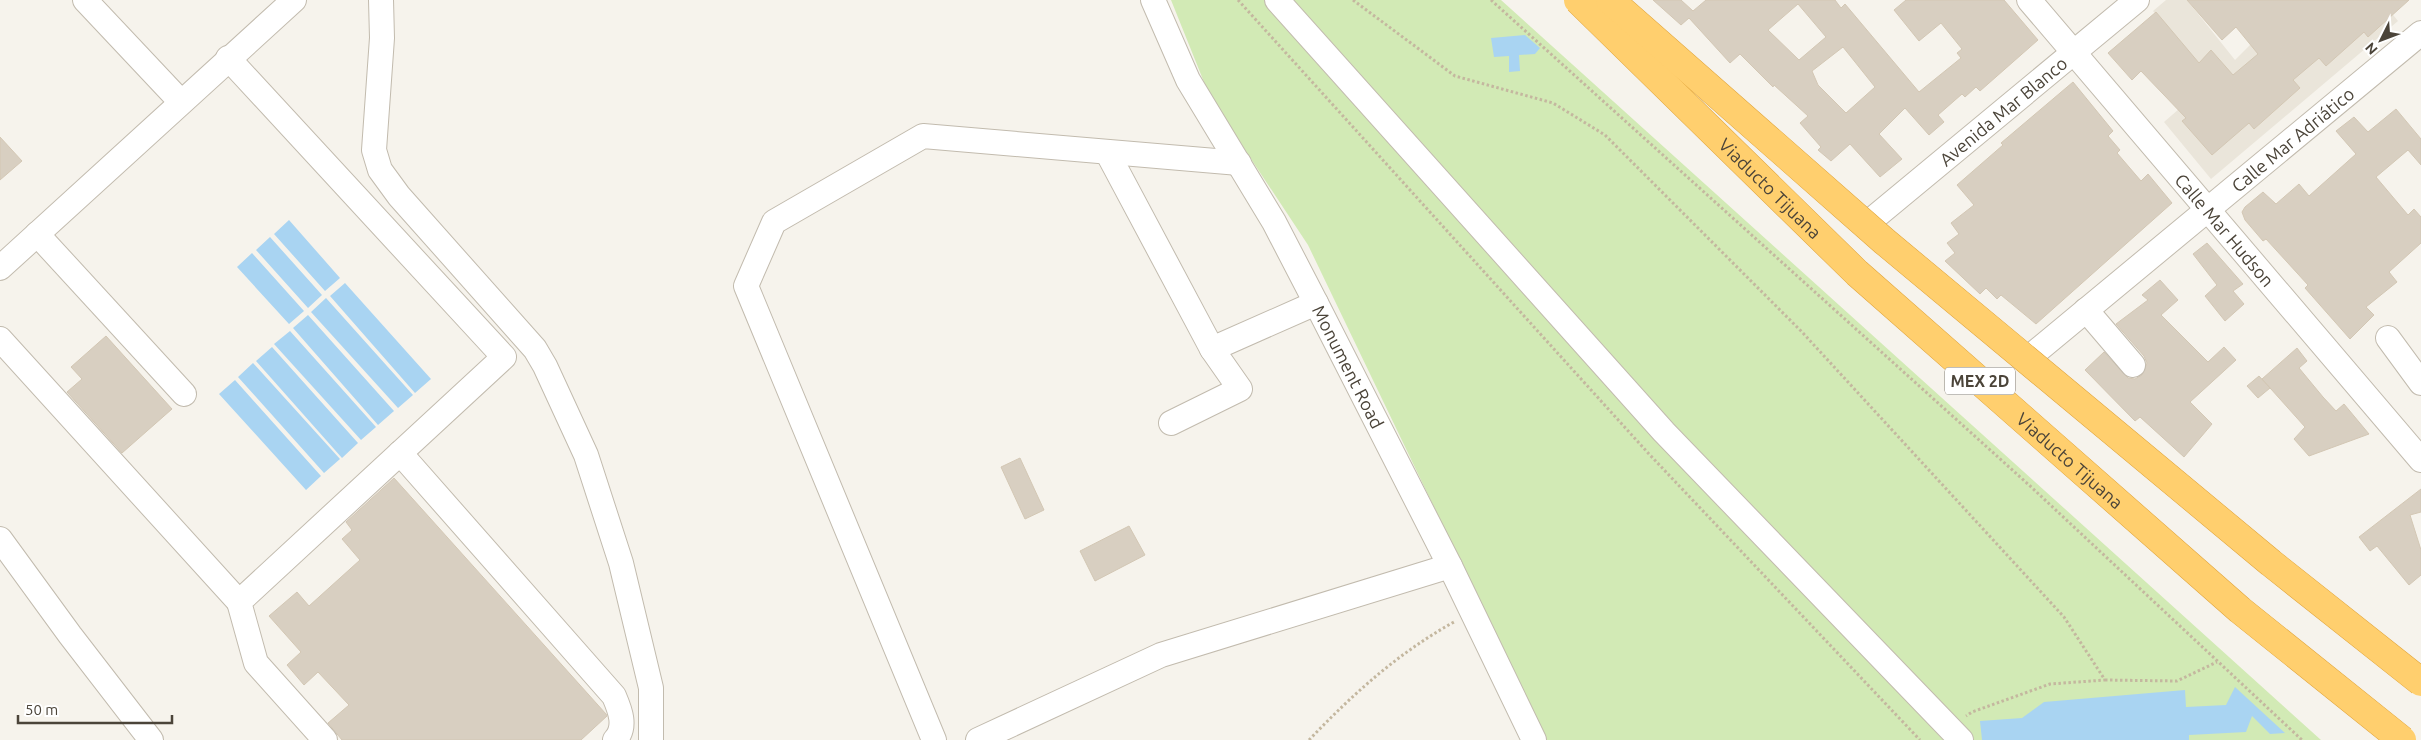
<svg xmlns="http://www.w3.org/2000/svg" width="2421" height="740" font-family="Ubuntu,sans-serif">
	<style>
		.residential { fill: #eae5da }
		.green { fill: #d2eab5 }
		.water { fill: #a9d4f2 }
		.building { fill: #d8cfc1; stroke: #d3c7b4; fill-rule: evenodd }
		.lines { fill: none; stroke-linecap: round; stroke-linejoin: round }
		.minor-casing { stroke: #c2bbae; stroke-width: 26 }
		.path { stroke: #c4b79f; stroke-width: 3; stroke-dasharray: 2.5 2.5; stroke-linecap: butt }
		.minor { stroke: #fff; stroke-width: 24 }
		.highway-bridge-casing { stroke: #e0a43c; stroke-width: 29; stroke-linecap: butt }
		.highway-bridge { stroke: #ffcf6e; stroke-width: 28 }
		.labels { text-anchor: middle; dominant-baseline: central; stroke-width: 5; stroke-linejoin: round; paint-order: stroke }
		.shield { fill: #fff; stroke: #817c74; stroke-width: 1 }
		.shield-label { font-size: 16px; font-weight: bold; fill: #4b4439 }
		.street-label { font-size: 18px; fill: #4b4439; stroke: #fff }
	</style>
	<rect width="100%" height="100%" fill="#f6f3ec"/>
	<path class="residential" d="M2166 0H2187L2235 60 2254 41 2381 0 2398 21 2211 179 2164 122 2210 82 2153 11Z"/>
	<path class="green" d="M1171 0H1501L2321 740H1546L1308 245 1210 97Z"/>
	<path class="water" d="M1525 35 1540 48 1535 54 1519 55 1520 71 1509 72V56L1494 57 1491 38Z
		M289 220 340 278 325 291 274 234Z
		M270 237 322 295 308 308 256 250Z
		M252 253 304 311 289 324 237 267Z
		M345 283 431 379 415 393 330 296Z
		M326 298 413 395 398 408 311 312Z
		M308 315 394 411 378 425 293 328Z
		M290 331 376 427 361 440 274 344Z
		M272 347 358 443 342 458 256 361Z
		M253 363 340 459 324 473 238 377Z
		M235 380 321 476 306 490 219 394Z
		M2235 687 2285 733 2270 734 2252 716 2246 732 2189 735V740H1982L1980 721 2022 718 2044 702 2185 690 2186 707 2226 705Z"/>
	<path class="building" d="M1653 0H1681L1693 11 1706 0H1835L1841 8 1845 4 1919 92 1961 58 1957 53 1962 49 1941 23 1919 41 1894 10 1906 0H2004L2038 40 1980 91 1976 87 1965 97 1962 94 1938 115 1944 122 1929 135 1905 108 1879 134 1902 159 1880 177 1850 144 1831 161 1818 150 1821 147 1800 123 1808 116 1774 85 1773 87 1740 54 1730 63 1689 18 1681 25ZM1798 4 1826 37 1799 60 1768 30ZM1843 47 1875 87 1846 113 1818 85 1812 71Z
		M2187 0H2409L2368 37 2364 32 2326 66 2319 58 2293 80 2300 88 2254 129 2249 123 2212 155 2182 121 2186 118 2141 71 2132 80 2108 53 2156 12 2199 63 2211 50 2233 75 2258 54 2236 27 2222 40Z
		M2073 82 2113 131 2108 136 2120 150 2117 153 2141 181 2148 174 2172 203 2036 324 2001 295 1997 299 1986 288 1980 294 1945 261 1955 253 1947 243 1959 234 1951 223 1974 205 1957 185 2003 145 2001 143Z
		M2396 109 2421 139V165L2408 150 2376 177 2408 215 2414 209 2421 217V243L2389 272 2397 282 2366 307 2374 315 2350 339 2305 288 2308 285 2266 239 2263 241 2245 220 2242 212 2245 207 2263 192 2276 204 2299 184 2309 196 2356 154 2336 131 2354 117 2368 132Z
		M0 137 22 161 0 180Z
		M2207 243 2243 284 2233 291 2244 304 2225 321 2205 296 2217 285 2193 254Z
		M2160 280 2178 300 2161 315 2208 362 2224 347 2236 360 2190 402 2212 424 2184 457 2140 417 2135 421 2085 370 2104 352 2128 378 2135 379 2142 375 2147 363 2144 356 2116 324 2148 300 2142 295Z
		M106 336 172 409 122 453 67 392 82 379 71 367Z
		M2297 348 2307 361 2299 368 2323 397 2336 411 2344 404 2369 434 2309 456 2294 439 2305 427 2262 379Z
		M2259 376 2270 388 2258 398 2247 386Z
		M1020 458 1044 510 1025 519 1001 467Z
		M394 478 606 714 607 716 581 740H342L328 723 349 705 318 672 304 685 287 665 301 652 269 616 297 592 309 606 360 560 342 539 352 530 346 522Z
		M2421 489V512L2410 515 2421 550V575L2409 585 2377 546 2370 551 2359 537Z
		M1129 526 1145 555 1095 581 1080 551Z"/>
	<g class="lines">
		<g class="minor-casing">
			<g id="minor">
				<path d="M85 0 181 102"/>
				<path d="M381 0 382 38 374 150 380 170 399 196 535 349 545 366 586 455 621 563 651 688V740"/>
				<path id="s1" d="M1153 0 1188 80 1274 222 1316 303 1450 566 1534 740"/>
				<path d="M1277 0 1664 432 1961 740"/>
				<path id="s2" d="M2029 0 2421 460"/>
				<path d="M228 58 504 357 239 602 256 663 325 740"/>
				<path d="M1107 152 1212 349"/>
				<path id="s3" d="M1869 222 2137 0"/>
				<path d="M37 234 184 394"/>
				<path d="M0 268 294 0"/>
				<path d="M2086 310 2133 365"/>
				<path d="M2388 338 2421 383"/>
				<path d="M0 339 239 602"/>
				<path id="s4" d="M2026 360 2421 33"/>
				<path d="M1171 423 1240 389 1212 349 1316 303"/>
				<path d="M400 453 614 696C620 710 627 727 615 740"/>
				<path d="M0 539 70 635 151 740"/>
				<path d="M934 740 746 286 774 222 923 136 1239 163"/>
				<path d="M978 740 1161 655 1450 566"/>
			</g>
		</g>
		<path class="path" d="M1238 0 1649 454 1920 740
			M1353 0 1455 76 1553 103 1605 135 1802 332 2064 617 2105 680 2050 684 1972 712 1966 716
			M1491 0 2029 485 2302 740
			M2105 680 2177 681 2217 662
			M1309 740C1353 694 1398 653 1454 622"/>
		<use href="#minor" class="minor"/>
		<g class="highway-bridge-casing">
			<g id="highway-bridge">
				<path id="s5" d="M1578 0 1857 273 2240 610 2402 740"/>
				<path d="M1610 0 1884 241 2271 563 2421 682"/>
			</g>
		</g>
		<use href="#highway-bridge" class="highway-bridge"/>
	</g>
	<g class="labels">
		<rect class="shield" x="1945" y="367.5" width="70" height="27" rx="4"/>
		<g class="shield-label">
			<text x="1980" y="381">MEX 2D</text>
		</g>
		<g class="street-label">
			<text stroke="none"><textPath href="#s3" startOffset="174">Avenida Mar Blanco</textPath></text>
			<text stroke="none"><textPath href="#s4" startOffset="346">Calle Mar Adriático</textPath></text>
			<text stroke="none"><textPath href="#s5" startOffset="269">Viaducto Tijuana</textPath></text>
			<text stroke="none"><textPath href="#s2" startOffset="302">Calle Mar Hudson</textPath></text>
			<text stroke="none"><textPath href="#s1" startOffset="416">Monument Road</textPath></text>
			<text stroke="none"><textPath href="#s5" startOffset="674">Viaducto Tijuana</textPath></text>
		</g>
	</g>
	<g transform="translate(2381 40) rotate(228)" stroke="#ffffff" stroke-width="4" paint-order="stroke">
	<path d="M0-4L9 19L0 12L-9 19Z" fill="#4b4439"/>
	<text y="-8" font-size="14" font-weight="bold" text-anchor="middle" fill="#4b4439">N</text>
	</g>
	<path d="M18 715v8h154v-8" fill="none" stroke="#4b4439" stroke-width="2.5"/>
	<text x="25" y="715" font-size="15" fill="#4b4439" stroke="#ffffff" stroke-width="4" paint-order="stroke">50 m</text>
</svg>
